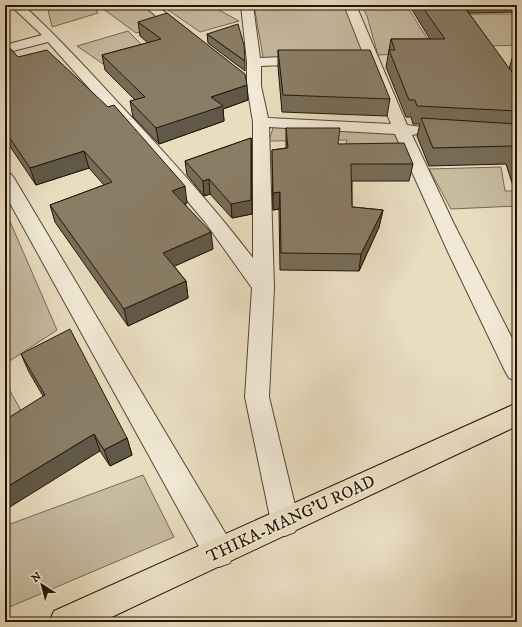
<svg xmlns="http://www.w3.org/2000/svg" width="522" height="627" font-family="'IM FELL DW Pica',serif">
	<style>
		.green { fill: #c7bba0; stroke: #756852 }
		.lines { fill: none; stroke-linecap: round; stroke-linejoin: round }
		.minor-casing { stroke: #544634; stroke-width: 2 }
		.highway-casing { stroke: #231405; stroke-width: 2 }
		.minor { fill: #f1e9d6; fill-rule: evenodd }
		.highway { fill: #e9ddc0; fill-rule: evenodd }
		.wall { fill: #776c58; stroke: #231405 }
		.shaded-wall { fill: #615847; stroke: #231405 }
		.building { fill: #8a7d66; stroke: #231405 }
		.labels { text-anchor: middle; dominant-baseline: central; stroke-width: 3; stroke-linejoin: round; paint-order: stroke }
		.near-street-label { font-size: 17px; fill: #231405; stroke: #f1e9d6 }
	</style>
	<rect width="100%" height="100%" fill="#e9ddc0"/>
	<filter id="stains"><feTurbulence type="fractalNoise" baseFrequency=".005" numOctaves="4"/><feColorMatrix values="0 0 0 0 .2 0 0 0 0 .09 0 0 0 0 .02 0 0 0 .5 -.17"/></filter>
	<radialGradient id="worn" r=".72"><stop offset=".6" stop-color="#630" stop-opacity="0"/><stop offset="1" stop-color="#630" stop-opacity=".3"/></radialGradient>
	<path class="green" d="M53 5H93L98 13 52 27 48 10Z
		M98 5H154L178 22 136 33Z
		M161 5H210L239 21 200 32Z
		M254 5H347L366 62 264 63Z
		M361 5H406L436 52 378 55 367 16Z
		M469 14H517V45L492 46Z
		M128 31 149 52 103 64 77 46Z
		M274 125 400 134 403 156 343 158 347 140 269 141Z
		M501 167 505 191H517V206L451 209 429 169Z
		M5 210 57 330 5 364Z
		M5 382 23 414 5 422Z
		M143 475 174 537 5 609V526Z"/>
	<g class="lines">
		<g class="minor-casing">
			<path id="minor" d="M10 5H23C59 38 91 73 124 109 169 157 213 206 253 258V122L247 86V62L241 5H253L260 58 307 56 312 57 314 60 312 63 307 64 261 66V86L268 118 391 124 344 5H356L407 125 422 127 424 130 422 133 412 135 453 222 517 348V381L509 378 505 371 448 252 395 134 269 127 274 287 269 397 299 522 295 532 285 536 275 532 271 522 245 397 252 288 205 222 159 167 48 42 5 53V45L42 35Z
				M143 5H156L191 33 190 36H180Z
				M5 173 11 174 14 178 230 541 234 552 230 563 219 567 208 563 5 194Z"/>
		</g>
		<g class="highway-casing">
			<path id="highway" d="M517 403V426L101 622H49L54 611Z"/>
		</g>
		<use href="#minor" class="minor"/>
		<use href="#highway" class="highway"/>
	</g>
	<path class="wall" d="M409 5H463L509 69 514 52H517V189H514L506 164 429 166 417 136 420 124H413L411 117H406L386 67 391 39H430Z
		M463 5H517V12L469 13Z
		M138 22 248 100 223 109 224 121 159 144 133 117 130 101 135 100 105 70 102 55 148 43 140 36Z
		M207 34 245 61V71L208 43Z
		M5 43 18 57 187 203 185 204 213 249 174 266 186 281 188 298 128 326 55 222 50 205 104 185 89 168 36 185 5 139Z
		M278 50 390 99 387 116 282 112 278 67Z
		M286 128 338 144 413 164 409 181H352V207L383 210 379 227 359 271 280 270 279 209 273 210 272 167V150L286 148Z
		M251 138 252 214 232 218 210 194 204 196 187 175 185 161Z
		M21 354 127 438 132 455 110 466 100 451 43 396 29 372Z"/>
	<path class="shaded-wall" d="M247 85 248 100 223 109 224 121 159 144 156 128 211 97Z
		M251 138 252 214 232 218 231 204Z
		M84 151 89 168 36 185 30 168Z
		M209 179 210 194 204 196 203 181Z
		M185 186 187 203 174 208 172 191Z
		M280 192 279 209 273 210V193Z
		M383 210 379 227 359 271 361 254Z
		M211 232 213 249 166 270 163 253Z
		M186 281 188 298 128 326 124 309Z
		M94 434 100 451 5 510V488Z
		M127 438 132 455 110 466 104 450Z"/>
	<path class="building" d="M421 5H463L517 79V111L417 106 415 100H409L389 50H395L391 39H445Z
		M167 13 245 74 247 85 211 97 223 106 156 128 130 101 145 97 102 55 161 39 138 22Z
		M238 24 244 45 245 61 207 34Z
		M5 43 18 57 47 50 108 107 114 105 185 186 172 191 211 232 163 253 186 281 124 309 50 205 112 182 84 151 30 168 5 131Z
		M278 50H370L390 99 283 95Z
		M421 118 517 124V159L513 146 433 148Z
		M286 128H340L338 144 404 143 413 164H351L352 207 383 210 361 254 281 253 280 192 273 193 272 150 288 148Z
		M251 138V200L231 204 209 179 203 181 185 161Z
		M70 329 127 438 104 450 94 434 5 488V420L45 395 21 354Z"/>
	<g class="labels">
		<g class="near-street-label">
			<text transform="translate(291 519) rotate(-25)">THIKA-MANG'U ROAD</text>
		</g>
	</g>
	<rect width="522" height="627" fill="none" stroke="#e9ddc0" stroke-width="20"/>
	<rect x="6" y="6" width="510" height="615" fill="none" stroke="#231405" stroke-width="2"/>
	<rect x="10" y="10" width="502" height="607" fill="none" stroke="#231405"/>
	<g transform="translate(42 585) rotate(324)" stroke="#f1e9d6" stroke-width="3" paint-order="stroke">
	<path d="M0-3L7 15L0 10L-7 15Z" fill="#231405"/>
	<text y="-6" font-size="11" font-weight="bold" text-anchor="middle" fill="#231405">N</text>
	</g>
	<rect width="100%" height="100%" filter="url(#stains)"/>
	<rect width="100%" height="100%" fill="url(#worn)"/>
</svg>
